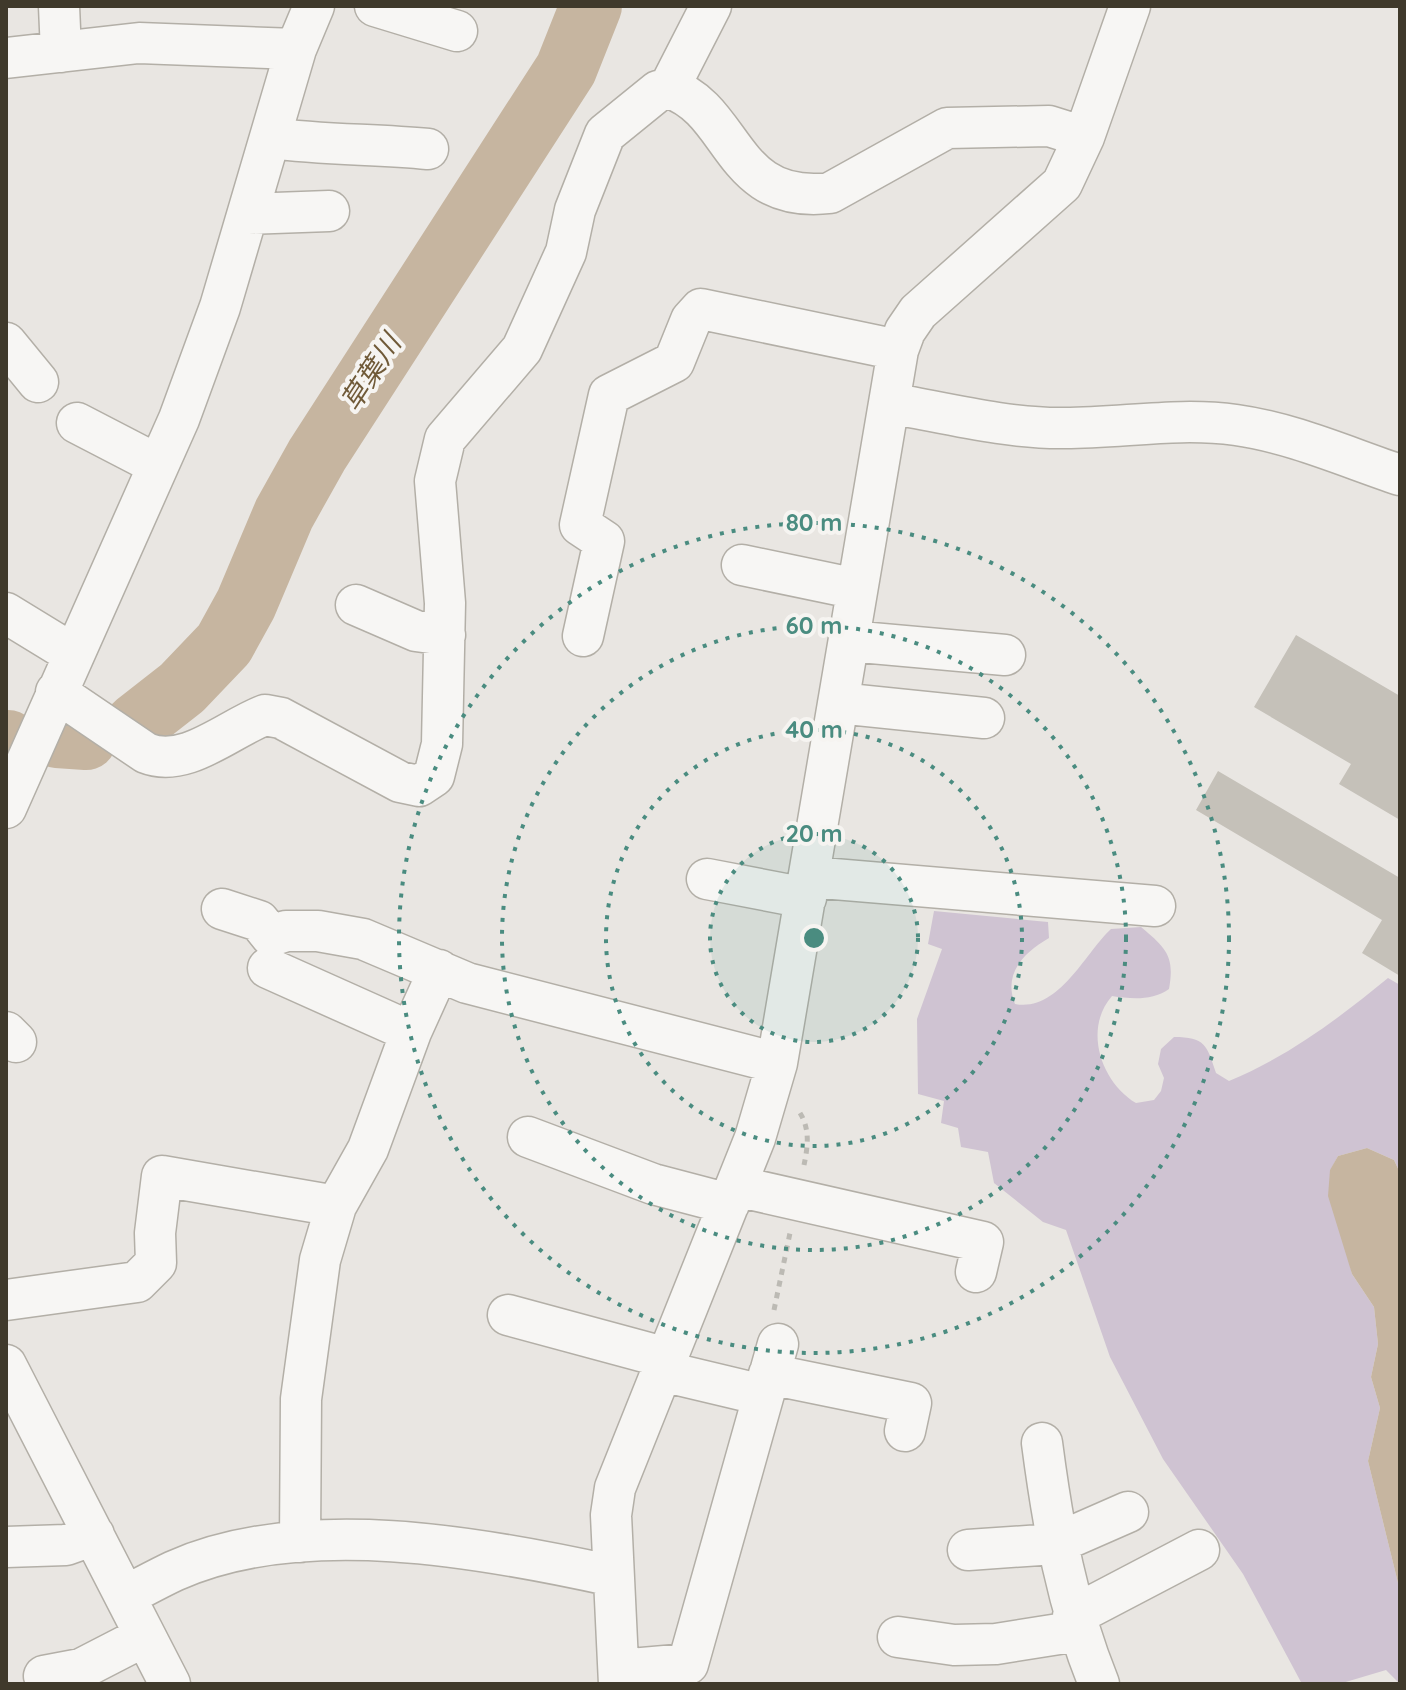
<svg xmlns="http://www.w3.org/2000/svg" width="1406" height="1690" font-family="Quicksand,'Noto Sans JP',sans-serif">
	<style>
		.green { fill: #cfc3d2 }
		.water { fill: #c6b5a0 }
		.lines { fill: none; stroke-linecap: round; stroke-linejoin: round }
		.river { stroke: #c6b5a0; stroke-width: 62 }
		.building { fill: #c5c1b9 }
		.street-casing { stroke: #b3afa7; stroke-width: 43 }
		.path { stroke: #bcbab4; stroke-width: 5; stroke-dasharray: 6 6; stroke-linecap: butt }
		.street { stroke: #f7f6f4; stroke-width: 40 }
		.ring { fill: none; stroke: #4a8c80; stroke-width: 4; stroke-dasharray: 4 8 }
		.labels { text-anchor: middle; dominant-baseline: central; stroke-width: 8; stroke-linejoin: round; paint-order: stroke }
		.water-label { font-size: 28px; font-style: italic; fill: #705a38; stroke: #f6f4f1 }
		.centre { fill: #4a8c80; stroke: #f6f4f1; stroke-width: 4 }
		.ring-label { font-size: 24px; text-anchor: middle; font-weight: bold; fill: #4a8c80; stroke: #f6f4f1; stroke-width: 8; stroke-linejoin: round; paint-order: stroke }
	</style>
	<rect width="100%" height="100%" fill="#e9e6e2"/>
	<path class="green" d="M934 911 1048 922 1049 938C1023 953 1003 974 1015 1004 1059 1012 1085 953 1111 929L1141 927C1166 948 1175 956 1169 989 1152 1001 1131 999 1112 996 1083 1029 1101 1082 1136 1103L1154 1100 1161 1091 1164 1078 1158 1064 1161 1049 1174 1037C1205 1037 1207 1045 1216 1073L1229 1081C1289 1056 1338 1019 1388 978L1400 985V1173L1394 1160 1367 1148 1338 1156 1330 1171 1352 1274 1374 1307 1378 1344 1371 1377 1380 1408 1368 1461 1400 1591V1684L1386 1670 1339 1684H1302L1243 1574 1163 1459 1110 1357 1066 1230 1043 1222 994 1183 988 1152 961 1147 958 1128 941 1123 944 1101 918 1094 917 1019 942 949 928 944Z"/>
	<path class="water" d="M1367 1148 1394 1160 1400 1173V1591L1368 1461 1380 1408 1371 1377 1378 1344 1374 1307 1352 1274 1328 1196 1330 1170 1338 1156Z"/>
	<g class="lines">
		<path class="river" d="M136 724 182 688 224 644 246 604 284 514 317 455 566 69 591 6
			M57 737 86 739
			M6 741H8"/>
	</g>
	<path class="building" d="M1296 635 1400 696V820L1339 784 1351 764 1254 707Z
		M1218 771 1400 878V976L1362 953 1382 920 1196 810Z"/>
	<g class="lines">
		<g class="street-casing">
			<path id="street" d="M59 6 61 52
				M375 6 457 31
				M6 58 139 43 296 49
				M669 88 711 6
				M270 138C323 145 375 144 428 149
				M248 214 329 211
				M6 343 38 382
				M889 403C946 413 1007 429 1065 428 1123 428 1178 417 1236 425 1293 433 1346 457 1400 475
				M77 423 158 465
				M742 565 857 589
				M356 605 416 631 445 635
				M6 613 73 654
				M583 636 604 541 580 525 609 395 674 362 691 320 701 309 898 350
				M849 641 1005 655
				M56 692 146 753C186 769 228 729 265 715L281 718 400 782 419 786 434 776 442 744 445 603 435 481 445 439 522 349 566 252 575 210 605 134 658 91 669 88C736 110 729 205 830 193L947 128 1049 126 1084 137
				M838 703 984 718
				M6 808 179 419 220 307 296 49 314 6
				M810 877 1155 906
				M707 879 806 898
				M222 909 259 921 271 936 286 931H318L363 939 467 983 777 1063
				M268 968 411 1032
				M6 1032 16 1042
				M528 1137 653 1184 729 1204
				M736 1186 983 1242 976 1272
				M6 1300 137 1282 156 1263 155 1233 162 1176 336 1206
				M508 1315 667 1358
				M6 1365 170 1684
				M662 1371 763 1395
				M769 1374 911 1403 905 1431
				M1042 1443C1053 1527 1067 1605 1099 1684
				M300 1542 301 1399 320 1260 336 1206 368 1149 411 1032 439 970
				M6 1547 66 1545 94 1535
				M968 1550 1055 1544 1128 1512
				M125 1596C141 1588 157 1579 174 1571 301 1514 482 1547 613 1576
				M1073 1616 1199 1550
				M898 1637 954 1645 996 1644 1078 1631
				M619 1670 688 1664 778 1344
				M44 1676 81 1669 145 1636
				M619 1684 611 1515 615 1488 755 1138 777 1063 898 350 905 331 918 312 1062 184 1084 137 1130 6"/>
		</g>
		<path class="path" d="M800 1113C810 1129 808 1146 804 1165
			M774 1310 790 1233"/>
		<use href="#street" class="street"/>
	</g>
	<circle cx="814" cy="938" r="104" fill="#4a8c80" fill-opacity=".12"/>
	<g class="ring">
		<circle cx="814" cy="938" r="104"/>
		<circle cx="814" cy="938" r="208"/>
		<circle cx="814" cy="938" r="312"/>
		<circle cx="814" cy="938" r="415"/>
	</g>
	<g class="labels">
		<g class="water-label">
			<text transform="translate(370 372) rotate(-57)">草葉川</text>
		</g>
	</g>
	<circle cx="814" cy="938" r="12" class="centre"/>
	<g class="ring-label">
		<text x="814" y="531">80 m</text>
		<text x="814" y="634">60 m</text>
		<text x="814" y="738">40 m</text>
		<text x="814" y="842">20 m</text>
	</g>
	<rect width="1406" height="1690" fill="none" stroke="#3f392b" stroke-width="16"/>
</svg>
